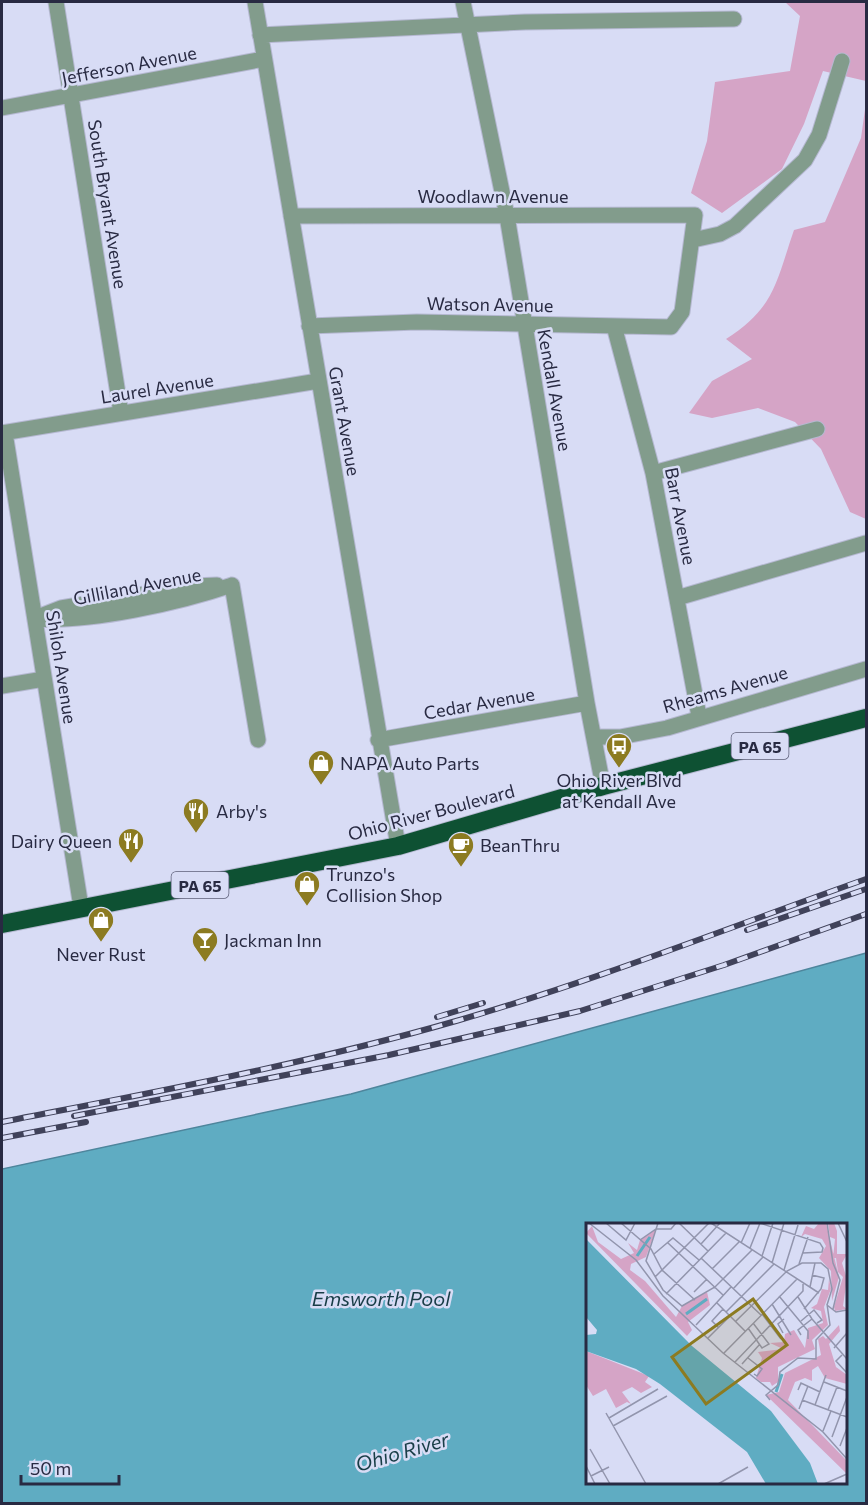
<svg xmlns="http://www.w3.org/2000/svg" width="868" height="1505" font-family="Commissioner,sans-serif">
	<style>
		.green { fill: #d5a4c6 }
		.water { fill: #5facc2; stroke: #4e859c; stroke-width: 1.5; fill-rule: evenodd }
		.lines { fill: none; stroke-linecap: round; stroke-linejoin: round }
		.minor-casing { stroke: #b5b8d1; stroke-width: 17 }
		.highway-casing { stroke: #b5b8d1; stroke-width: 20 }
		.minor { stroke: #829c8c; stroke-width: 15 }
		.highway { stroke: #0e5133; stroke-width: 18 }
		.rail-casing { stroke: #40425a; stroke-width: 6 }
		.rail { stroke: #d8dcf5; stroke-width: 4; stroke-dasharray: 11; stroke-linecap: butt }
		.labels { text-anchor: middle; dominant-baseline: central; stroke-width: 5; stroke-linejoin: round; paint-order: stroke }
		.shield { fill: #d8dcf5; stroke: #5d5f78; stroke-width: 1.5 }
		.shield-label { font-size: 16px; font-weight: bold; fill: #282a42 }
		.street-label { font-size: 18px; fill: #282a42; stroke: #d8dcf5 }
		.poi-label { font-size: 18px; fill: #282a42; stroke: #d8dcf5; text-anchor: start }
		.water-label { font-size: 20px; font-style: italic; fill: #183d47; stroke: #d8dcf5 }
		.inset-river { fill: none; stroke: #5facc2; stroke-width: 3 }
		.inset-road { fill: none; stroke: #9295ad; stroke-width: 1.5 }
		.view { fill: #8c7b21; fill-opacity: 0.15; stroke: #8c7b21; stroke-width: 3 }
		.inset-edge { fill: none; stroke: #282a42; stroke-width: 3 }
	</style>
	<rect width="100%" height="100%" fill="#d8dcf5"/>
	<path class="green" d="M785 2H866V81L823 71 804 124 782 169 722 213 691 193 707 141 715 82 790 71 800 16Z
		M866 102V519L850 512 821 449 795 422 758 408 712 418 689 413 712 381 752 359 726 339C775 308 776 282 794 230L825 222 861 138Z"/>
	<path class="water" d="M866 953V1503H2V1169L351 1094ZM588 1224H846V1482H588Z"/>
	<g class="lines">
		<g class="minor-casing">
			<path id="minor" d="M56 2 121 413
				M255 2 398 846
				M463 2 507 216 587 703 603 786
				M260 35 525 22 734 19
				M2 108 264 59
				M291 216 695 215 682 312 671 327 417 322 309 326
				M693 240 720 234 735 226 805 160 819 135 842 61
				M614 326 653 473 699 716
				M2 433 318 381
				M5 433 81 907
				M653 473 817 429
				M232 585 258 740
				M677 598 866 543
				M38 617 61 608 193 586 217 585
				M35 619C90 623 179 603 232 585
				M2 686 44 679
				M594 737H620L667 728 866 669
				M378 740 587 703"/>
		</g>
		<g class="highway-casing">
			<path id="highway" d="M2 924 398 846 603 786 866 718"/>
		</g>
		<use href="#minor" class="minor"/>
		<use href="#highway" class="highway"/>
		<g class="rail-casing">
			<path id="rail" d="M747 930 866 889
				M437 1017 483 1003
				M74 1116 389 1055 580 1011 724 965 866 914
				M2 1122C154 1092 307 1064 456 1021 595 981 730 927 866 879
				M2 1138 86 1122"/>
		</g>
		<use href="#rail" class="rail"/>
	</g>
	<defs>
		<g id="bus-pin" transform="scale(1.35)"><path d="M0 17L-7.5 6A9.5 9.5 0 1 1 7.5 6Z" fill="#8c7b21" stroke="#d8dcf5"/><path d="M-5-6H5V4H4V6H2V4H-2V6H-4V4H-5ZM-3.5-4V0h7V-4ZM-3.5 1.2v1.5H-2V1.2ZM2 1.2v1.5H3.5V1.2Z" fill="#fff"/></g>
		<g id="shop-pin" transform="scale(1.35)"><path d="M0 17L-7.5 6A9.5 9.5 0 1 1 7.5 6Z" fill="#8c7b21" stroke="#d8dcf5"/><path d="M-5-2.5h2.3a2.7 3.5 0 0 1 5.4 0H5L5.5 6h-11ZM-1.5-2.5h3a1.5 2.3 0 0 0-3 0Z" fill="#fff"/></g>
		<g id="restaurant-pin" transform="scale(1.35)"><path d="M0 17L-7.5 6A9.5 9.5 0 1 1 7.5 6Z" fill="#8c7b21" stroke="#d8dcf5"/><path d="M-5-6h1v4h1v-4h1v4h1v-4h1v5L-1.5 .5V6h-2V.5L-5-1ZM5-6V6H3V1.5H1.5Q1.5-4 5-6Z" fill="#fff"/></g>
		<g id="cafe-pin" transform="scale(1.35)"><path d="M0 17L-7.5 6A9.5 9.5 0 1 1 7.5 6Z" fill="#8c7b21" stroke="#d8dcf5"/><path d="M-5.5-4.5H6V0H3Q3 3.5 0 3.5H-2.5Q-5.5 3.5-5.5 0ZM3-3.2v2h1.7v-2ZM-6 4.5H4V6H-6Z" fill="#fff"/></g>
		<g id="bar-pin" transform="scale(1.35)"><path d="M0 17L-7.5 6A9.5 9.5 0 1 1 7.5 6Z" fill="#8c7b21" stroke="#d8dcf5"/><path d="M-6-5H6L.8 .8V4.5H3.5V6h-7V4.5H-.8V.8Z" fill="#fff"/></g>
	</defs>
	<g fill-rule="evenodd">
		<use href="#bus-pin" x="619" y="746"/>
		<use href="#shop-pin" x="321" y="763"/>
		<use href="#restaurant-pin" x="196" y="811"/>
		<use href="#restaurant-pin" x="131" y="841"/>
		<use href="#cafe-pin" x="461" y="845"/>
		<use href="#shop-pin" x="307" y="884"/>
		<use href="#shop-pin" x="101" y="920"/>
		<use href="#bar-pin" x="205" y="940"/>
	</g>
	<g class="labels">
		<g class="shield">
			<rect x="731.5" y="733" width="57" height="26" rx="4.5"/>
			<rect x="171.5" y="872" width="57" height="26" rx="4.5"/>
		</g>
		<g class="shield-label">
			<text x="760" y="746">PA 65</text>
			<text x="200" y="885">PA 65</text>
		</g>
		<g class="street-label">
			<text transform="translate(129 65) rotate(-11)">Jefferson Avenue</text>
			<text x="493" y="196">Woodlawn Avenue</text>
			<text transform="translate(108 204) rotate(81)">South Bryant Avenue</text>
			<text transform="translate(490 304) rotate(1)">Watson Avenue</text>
			<text transform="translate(157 388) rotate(-9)">Laurel Avenue</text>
			<text transform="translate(555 390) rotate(80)">Kendall Avenue</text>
			<text transform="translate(345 421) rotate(80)">Grant Avenue</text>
			<text transform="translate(681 516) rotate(79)">Barr Avenue</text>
			<text transform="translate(137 586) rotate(-11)">Gilliland Avenue</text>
			<text transform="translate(62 667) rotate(81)">Shiloh Avenue</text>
			<text transform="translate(725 689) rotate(-16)">Rheams Avenue</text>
			<text transform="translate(479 703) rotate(-10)">Cedar Avenue</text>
			<text transform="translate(431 812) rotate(-15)">Ohio River Boulevard</text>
		</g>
		<g class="poi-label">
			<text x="340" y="763">NAPA Auto Parts</text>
			<text x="619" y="780" text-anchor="middle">Ohio River Blvd<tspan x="619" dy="21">at Kendall Ave</tspan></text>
			<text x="216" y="811">Arby's</text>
			<text x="112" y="841" text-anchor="end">Dairy Queen</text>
			<text x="480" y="845">BeanThru</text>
			<text x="326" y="874">Trunzo's<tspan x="326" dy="21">Collision Shop</tspan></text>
			<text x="224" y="940">Jackman Inn</text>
			<text x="101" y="954" text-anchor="middle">Never Rust</text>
		</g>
		<g class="water-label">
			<text x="381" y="1298">Emsworth Pool</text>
			<text transform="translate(402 1451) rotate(-16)">Ohio River</text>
		</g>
	</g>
	<g transform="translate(586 1223)">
		<rect width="261" height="261" fill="#d8dcf5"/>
		<path d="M233 0H240L253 54 246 78 245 48 233 35 240 23 236 16 219 11 215 14 220 3 228 6ZM242 0H248L251 8V31H261L256 40 261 56 257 83 261 86 249 88 248 84 257 54 252 49 250 35H247L249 16 244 14ZM6 3 12 19 35 36 48 30 42 20 51 27 54 17 70 6 60 34 45 41 44 47 59 58 90 94 96 83 121 69 124 82 102 99 106 107 101 113 0 10ZM243 56 245 66 238 84 242 102 226 117 229 126 192 144V159L186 163 184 159H175L170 155 176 135 172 129 197 126 184 120 198 119 199 111 208 107 219 125 222 105 237 100 235 88 225 85 231 81 236 66 242 67ZM253 102 254 108 243 121 250 144 261 152V161L239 155 232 143 226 147V158L219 155 209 159 202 177 261 238 260 250 180 172 193 169 199 150 235 132 232 116 237 113 240 116ZM0 128 63 153 59 159 66 164 55 170 46 164 36 169 45 181 41 179 30 185 20 166 7 173 0 162Z" fill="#d5a4c6"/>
		<path d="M0 16 106 123 185 188 224 240 232 261H180L161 229 74 161 50 146 0 128V112L10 111 11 107 0 94Z" fill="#5facc2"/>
		<path class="inset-river" d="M51 33 64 14M100 91 121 76M190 169 196 151"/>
		<path class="inset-road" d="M3 0 50 37 77 73 137 130 237 209 261 236M20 0 40 17 49 0M35 0 65 26 76 47 109 77M72 0 60 38 77 67 96 83 129 64 166 27M93 0 122 28M125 0 233 70M174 0 234 20 237 25 236 29 217 30M241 0 247 40 254 57 247 86M252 0 261 19M54 17 70 6H85L90 0M82 20 137 72M155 20 164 0M115 21 134 0M164 25 174 0M68 31 87 15 113 37M176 33 187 0M115 35 175 92M186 40 198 0M213 41 222 14M126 46 153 19M198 47 212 2M69 54 123 0M224 64 229 40M147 66 177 34M108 69 121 56M80 71 140 10M193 73 222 108V116M212 74 226 96 261 136M131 80 159 108M186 81 205 112M218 86 235 66 238 55 226 52M140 89 188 41M176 91 195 116M150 98 201 48 216 40H235L242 46 246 66 241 82 250 89 261 87M215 98 228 87 236 97 231 100M110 102 145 64M132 104 126 98 137 86M162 105 176 125 183 121 167 100M197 110 192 101 198 96M215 112 212 107 226 96M122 115 144 93M248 125 261 110M138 130 211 56M256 132 250 138 261 150M162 135 176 146 171 153 168 151M149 139 217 68V61M156 141 174 121M238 159 261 168M212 167 215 160 234 169M184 177 180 172 192 162 194 149 212 135 230 136V117L244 102 241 81M216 177 261 194M229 182 240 152M213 186 222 163M242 187 251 164M20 190 60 261M23 195 72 166M27 203 81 173M237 208 245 188M246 214 261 174M254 223 261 205M4 226 24 261M0 243 9 261M5 253 23 244M132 261 162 244M238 261 261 251"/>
		<path class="view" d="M167 76 201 122 120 181 86 134Z"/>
		<rect width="261" height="261" class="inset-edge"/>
	</g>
	<rect width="868" height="1505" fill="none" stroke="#282a42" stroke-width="6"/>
	<path d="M21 1475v9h98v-9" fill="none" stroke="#282a42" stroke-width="3"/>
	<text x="30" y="1475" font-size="18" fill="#282a42" stroke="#d8dcf5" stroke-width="4.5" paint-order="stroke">50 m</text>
</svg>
